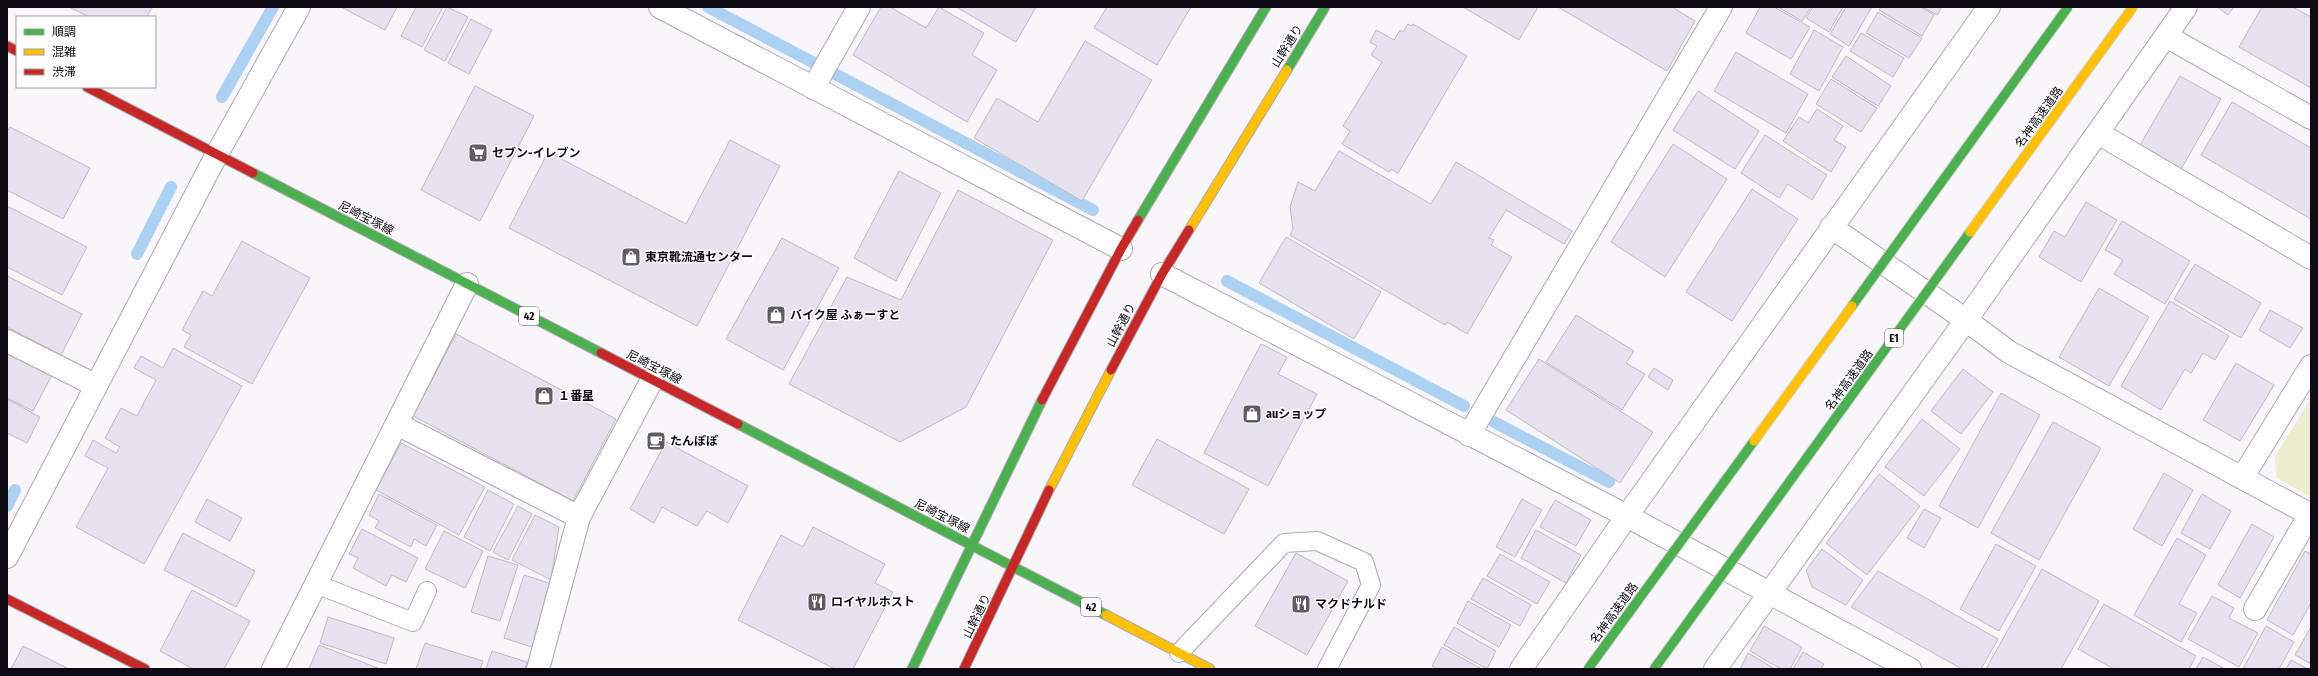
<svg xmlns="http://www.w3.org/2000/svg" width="2318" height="676" font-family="'Fira Sans Condensed','Noto Sans JP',sans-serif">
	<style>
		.green { fill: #ebeecf }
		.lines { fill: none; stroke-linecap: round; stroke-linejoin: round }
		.stream { stroke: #acd1f3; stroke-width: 12 }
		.building { fill: #e7e0ee; stroke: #bebac1 }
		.lane-casing { stroke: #ada9b1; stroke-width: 20 }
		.street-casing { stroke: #ada9b1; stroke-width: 24 }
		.fast-casing { stroke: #ada9b1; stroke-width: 11 }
		.slow-casing { stroke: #ada9b1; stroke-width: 11 }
		.jam-casing { stroke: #ada9b1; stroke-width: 11 }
		.lane { stroke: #fefefe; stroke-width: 18 }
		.street { stroke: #fefefe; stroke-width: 22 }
		.fast { stroke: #4caf50; stroke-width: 9 }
		.slow { stroke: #ffc107; stroke-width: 9 }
		.jam { stroke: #c62828; stroke-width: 9 }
		.fast-bridge-casing { stroke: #d6d3d7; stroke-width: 11; stroke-linecap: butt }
		.slow-bridge-casing { stroke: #d6d3d7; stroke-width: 11; stroke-linecap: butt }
		.fast-bridge { stroke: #4caf50; stroke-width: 9 }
		.slow-bridge { stroke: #ffc107; stroke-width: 9 }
		.labels { text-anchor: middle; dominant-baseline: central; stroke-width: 3; stroke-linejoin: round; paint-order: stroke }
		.shield { fill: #fff; stroke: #565359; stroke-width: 1 }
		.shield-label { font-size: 11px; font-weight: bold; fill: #0e0912 }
		.street-label { font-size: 12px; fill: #0e0912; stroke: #fff }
		.poi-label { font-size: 12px; font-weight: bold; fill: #0e0912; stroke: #fff; text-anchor: start }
	</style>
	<rect width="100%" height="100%" fill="#f8f5fb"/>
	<path class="green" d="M2311 398V497L2277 478 2275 456Z"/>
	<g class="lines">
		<path class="stream" d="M708 7 1093 210
			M222 97 273 7
			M137 254 171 187
			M1227 281 1464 406
			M1494 422 1609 482
			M7 506 15 490"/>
	</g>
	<path class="building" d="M69 7H152L147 17H89Z
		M341 7H397L385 30Z
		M416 7H443L422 47 401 36Z
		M447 7 468 17 445 61 424 50Z
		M881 7H890L926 28 939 7 984 33 972 55 997 70 967 122 853 55Z
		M956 7H1036L1016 42Z
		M1107 7H1191L1157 65 1094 28Z
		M1463 7H1538L1519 40Z
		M1558 7H1672L1695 21 1667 71Z
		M1760 7H1774L1810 27 1791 59 1746 33Z
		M1778 7H1811L1802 21Z
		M1813 7H1843L1829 32 1806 18Z
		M1846 7H1872L1849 46 1830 34Z
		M1881 7H1921L1934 15 1922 36 1879 10Z
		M1923 7H1942L1937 15Z
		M2217 7H2234L2228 15Z
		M2262 7H2293L2311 17V88L2239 47Z
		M1878 12 1922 38 1909 58 1866 33Z
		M471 19 492 30 469 74 448 63Z
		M1408 24 1412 26 1413 24 1467 56 1398 173 1391 169 1389 172 1342 144 1350 131 1343 126 1382 62 1371 55 1377 46 1370 42 1376 30 1394 40 1400 30 1403 32Z
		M1814 30 1843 47 1819 91 1790 74Z
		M1861 33 1904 58 1893 77 1850 51Z
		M1085 41 1152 80 1082 201 974 138 997 98 1038 122Z
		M1736 52 1808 94 1786 133 1714 91Z
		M1846 56 1891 86 1878 106 1832 77Z
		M2180 76 2221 99 2180 171 2139 147Z
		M1831 79 1877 108 1861 132 1816 104Z
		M475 86 534 116 480 221 421 190Z
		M1698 91 1759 131 1735 169 1673 130Z
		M2232 102 2311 148V219L2201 155Z
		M1817 109 1843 126 1834 140 1846 147 1831 172 1783 141 1799 117 1808 123Z
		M10 127 90 168 63 219 7 190V132Z
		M1765 135 1827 175 1812 200 1788 184 1779 198 1741 173Z
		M730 140 780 166 697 326 509 228 548 152 686 224Z
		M1673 144 1727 179 1665 277 1611 242Z
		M1339 151 1431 204 1456 162 1572 231 1564 244 1506 210 1489 238 1494 240 1491 245 1512 257 1467 334 1447 322 1445 325 1290 235 1293 229 1290 207 1298 182 1315 191Z
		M899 171 941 193 896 281 854 258Z
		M1752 189 1798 219 1732 321 1686 292Z
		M958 190 1053 240 966 407 900 442 789 384 847 277 901 300Z
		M2086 202 2117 220 2081 282 2039 257 2054 231 2065 237Z
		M7 206 87 247 62 295 7 267Z
		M2122 221 2190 261 2165 304 2114 274 2123 260 2105 250Z
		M1286 237 1381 292 1354 339 1259 283Z
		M782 238 839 268 783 370 726 339Z
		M242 241 310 278 252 384 184 347 191 335 182 330 203 291 212 296Z
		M2195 264 2261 303 2241 338 2174 299Z
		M7 276 82 314 61 355 7 327Z
		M2099 288 2149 317 2109 386 2059 357Z
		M2170 301 2229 336 2215 360 2203 353 2191 373 2185 369 2161 410 2121 386Z
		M2270 310 2303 328 2290 348 2259 330Z
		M1576 315 1634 351 1626 363 1645 374 1622 410 1546 362Z
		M456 334 616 419 573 501 413 416Z
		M1261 344 1287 357 1278 374 1317 394 1268 486 1204 453Z
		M173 348 242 386 144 564 76 527 108 468 85 456 93 440 116 453 120 447 105 438 121 408 137 416 156 380 134 368 141 356 163 368Z
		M7 352 52 375 33 411 7 398Z
		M1539 359 1653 432 1620 483 1506 410Z
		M2236 363 2274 385 2240 441 2203 420Z
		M1654 368 1673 380 1668 390 1648 377Z
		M1963 369 1993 392 1961 434 1931 411Z
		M2001 393 2040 415 1978 528 1939 506Z
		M7 399 40 417 27 443 7 433Z
		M1922 419 1960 449 1924 496 1885 467Z
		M2053 422 2101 448 2039 560 1991 533Z
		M1157 439 1249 489 1224 534 1132 485Z
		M666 442 748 486 728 523 707 511 697 526 662 507 654 523 630 509Z
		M401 443 485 487 459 535 376 490Z
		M2164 473 2193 490 2162 546 2133 529Z
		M1879 474 1920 506 1867 575 1826 543Z
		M488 490 514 504 490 551 464 537Z
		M379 494 437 525 426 546 414 539 411 547 375 528 379 521 369 515Z
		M2202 494 2231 511 2210 549 2181 533Z
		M207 499 242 518 230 541 195 522Z
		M1522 499 1542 510 1515 557 1496 547Z
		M1555 500 1591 520 1576 546 1540 527Z
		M518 506 532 514 508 560 493 552Z
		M1924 509 1941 518 1924 548 1907 538Z
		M535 515 559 527 551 580 512 560Z
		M2252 524 2274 537 2240 598 2218 585Z
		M813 527 885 564 875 583 893 592 853 669H835L738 620 781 535 803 547Z
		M362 529 418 558 406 582 392 575 386 586 353 568 358 558 349 554Z
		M1536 530 1581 555 1566 583 1521 558Z
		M444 531 483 551 465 588 425 569Z
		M183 533 255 571 236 607 164 570Z
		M2177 538 2206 555 2179 604 2197 613 2181 642 2134 615Z
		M1996 544 2036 566 1999 631 1960 609Z
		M1822 549 1863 580 1846 605 1812 587 1806 570Z
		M2305 551 2311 554V603L2293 635 2267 620Z
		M1296 553 1348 581 1307 655 1255 626Z
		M1500 554 1550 582 1537 604 1487 576Z
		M488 556 518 565 500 621 471 612Z
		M2042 569 2099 601 2061 669H1986Z
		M1878 571 1998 639 1981 669H1962L1851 607Z
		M524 575 552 584 532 647 504 638Z
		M1483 578 1531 605 1520 626 1471 599Z
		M192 590 250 621 224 669H193L160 651Z
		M2212 596 2234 608 2229 618 2258 633 2239 667 2188 639Z
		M1468 601 1511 625 1499 647 1457 623Z
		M2104 604 2196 656 2189 669H2114L2078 649Z
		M328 617 394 638 386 664 320 643Z
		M1764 626 1802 647 1790 669H1781L1750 651Z
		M2266 626 2294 642 2279 669H2243Z
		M1454 627 1496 651 1487 669 1444 645Z
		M2311 627V664L2295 655Z
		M425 643 483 661 480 669H416Z
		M319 645 380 669H309Z
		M23 646 69 669H11Z
		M1442 647 1482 669H1438L1432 666Z
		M492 651 527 662 525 669H486Z
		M1803 652 1824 664 1821 669H1793Z
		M1748 653 1775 669H1740Z
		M2203 657 2225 669H2196Z
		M2291 660 2308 669H2286Z"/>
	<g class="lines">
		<g class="lane-casing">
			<path id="lane" d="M316 584 413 622 427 591
				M1179 653 1284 543 1317 541 1364 562 1371 585 1327 669"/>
		</g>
		<g class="street-casing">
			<path id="street" d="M660 7 1121 249
				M2166 36 2311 118
				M813 88 859 7
				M2098 133 2311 258
				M1831 227 1966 320 2009 352 2311 515
				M1162 274 1627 516 1910 669
				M7 341 95 385
				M397 424 579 517
				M1469 435 1721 7
				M2242 478 2311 366
				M7 557 217 154 299 7
				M2255 609 2310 514
				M273 669 467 284
				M538 669 579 517 652 380
				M1521 669 1627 516 1989 7
				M1715 669 1966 320 2186 7"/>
		</g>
		<g class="fast-casing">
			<path id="fast" d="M1287 70 1325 7
				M253 173 601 353
				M1138 220 1266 7
				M738 424 1106 615
				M912 669 1042 400"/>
		</g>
		<g class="slow-casing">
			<path id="slow" d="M1189 230 1287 70
				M1049 490 1111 370
				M1106 615 1210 669"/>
		</g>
		<g class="jam-casing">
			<path id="jam" d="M7 46 17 51
				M87 87 253 173
				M601 353 738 424
				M1111 370 1162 274 1189 230
				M1042 400 1121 249 1138 220
				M7 599 145 669
				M964 669 1049 490"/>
		</g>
		<use href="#lane" class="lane"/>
		<use href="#street" class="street"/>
		<use href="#fast" class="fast"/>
		<use href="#slow" class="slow"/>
		<use href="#jam" class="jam"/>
		<g class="fast-bridge-casing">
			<path id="fast-bridge" d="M1852 306 2068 7
				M1588 669 1754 441
				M1654 669 1970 232"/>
		</g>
		<g class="slow-bridge-casing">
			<path id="slow-bridge" d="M1970 232 2133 7
				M1754 441 1852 306"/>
		</g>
		<use href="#fast-bridge" class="fast-bridge"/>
		<use href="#slow-bridge" class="slow-bridge"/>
	</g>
	<defs>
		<g id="supermarket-square" transform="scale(1)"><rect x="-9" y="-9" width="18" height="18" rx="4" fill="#605c64" stroke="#fff"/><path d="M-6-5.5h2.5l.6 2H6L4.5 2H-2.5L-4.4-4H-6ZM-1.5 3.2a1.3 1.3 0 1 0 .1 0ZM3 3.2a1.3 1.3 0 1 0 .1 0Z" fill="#fff"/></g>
		<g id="shop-square" transform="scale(1)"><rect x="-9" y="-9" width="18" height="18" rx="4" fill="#605c64" stroke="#fff"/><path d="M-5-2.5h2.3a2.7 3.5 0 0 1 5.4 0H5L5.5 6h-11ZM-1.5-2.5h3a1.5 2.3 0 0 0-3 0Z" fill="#fff"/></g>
		<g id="cafe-square" transform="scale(1)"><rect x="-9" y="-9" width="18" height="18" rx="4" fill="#605c64" stroke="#fff"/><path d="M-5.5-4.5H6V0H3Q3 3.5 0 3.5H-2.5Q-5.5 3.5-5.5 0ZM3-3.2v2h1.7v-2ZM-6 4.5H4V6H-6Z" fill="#fff"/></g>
		<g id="restaurant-square" transform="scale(1)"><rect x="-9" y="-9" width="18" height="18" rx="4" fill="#605c64" stroke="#fff"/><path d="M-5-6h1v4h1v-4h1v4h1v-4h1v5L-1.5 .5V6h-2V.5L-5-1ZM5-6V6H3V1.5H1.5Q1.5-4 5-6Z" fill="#fff"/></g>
	</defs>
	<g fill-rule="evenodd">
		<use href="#supermarket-square" x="478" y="153"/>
		<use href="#shop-square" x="631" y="257"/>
		<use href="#shop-square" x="776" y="315"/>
		<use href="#shop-square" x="544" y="396"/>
		<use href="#shop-square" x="1252" y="414"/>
		<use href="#cafe-square" x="656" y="441"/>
		<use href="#restaurant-square" x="817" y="602"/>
		<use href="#restaurant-square" x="1301" y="604"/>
	</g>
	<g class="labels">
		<g class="shield">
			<rect x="519" y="307" width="20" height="18" rx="3"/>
			<rect x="1885" y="329" width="18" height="18" rx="3"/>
			<rect x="1081" y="598" width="20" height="18" rx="3"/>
		</g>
		<g class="shield-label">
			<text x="529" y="316">42</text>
			<text x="1894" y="338">E1</text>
			<text x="1091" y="607">42</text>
		</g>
		<g class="street-label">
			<text transform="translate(1287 46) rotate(-58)">山幹通り</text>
			<text transform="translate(2039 117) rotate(-54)">名神高速道路</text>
			<text transform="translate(366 218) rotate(27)">尼崎宝塚線</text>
			<text transform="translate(1121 325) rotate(-62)">山幹通り</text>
			<text transform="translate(654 367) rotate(27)">尼崎宝塚線</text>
			<text transform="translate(1849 380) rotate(-54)">名神高速道路</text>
			<text transform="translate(942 516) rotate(27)">尼崎宝塚線</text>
			<text transform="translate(1614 613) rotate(-54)">名神高速道路</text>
			<text transform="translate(977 616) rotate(-64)">山幹通り</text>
		</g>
		<g class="poi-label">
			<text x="492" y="153">セブン-イレブン</text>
			<text x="645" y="257">東京靴流通センター</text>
			<text x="790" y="315">バイク屋 ふぁーすと</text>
			<text x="558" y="396">１番星</text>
			<text x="1266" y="414">auショップ</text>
			<text x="670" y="441">たんぽぽ</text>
			<text x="831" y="602">ロイヤルホスト</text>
			<text x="1315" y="604">マクドナルド</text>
		</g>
	</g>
	<rect width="2318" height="676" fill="none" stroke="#0e0912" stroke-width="16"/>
	<rect x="16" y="16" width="140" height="72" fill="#ffffff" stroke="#9f9da0"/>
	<rect x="24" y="29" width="20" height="6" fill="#4caf50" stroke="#9f9da0"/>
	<text x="52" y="36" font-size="12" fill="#0e0912">順調</text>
	<rect x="24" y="49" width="20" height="6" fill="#ffc107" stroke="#9f9da0"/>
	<text x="52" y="56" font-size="12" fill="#0e0912">混雑</text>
	<rect x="24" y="69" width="20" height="6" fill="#c62828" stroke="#9f9da0"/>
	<text x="52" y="76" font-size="12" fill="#0e0912">渋滞</text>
</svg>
